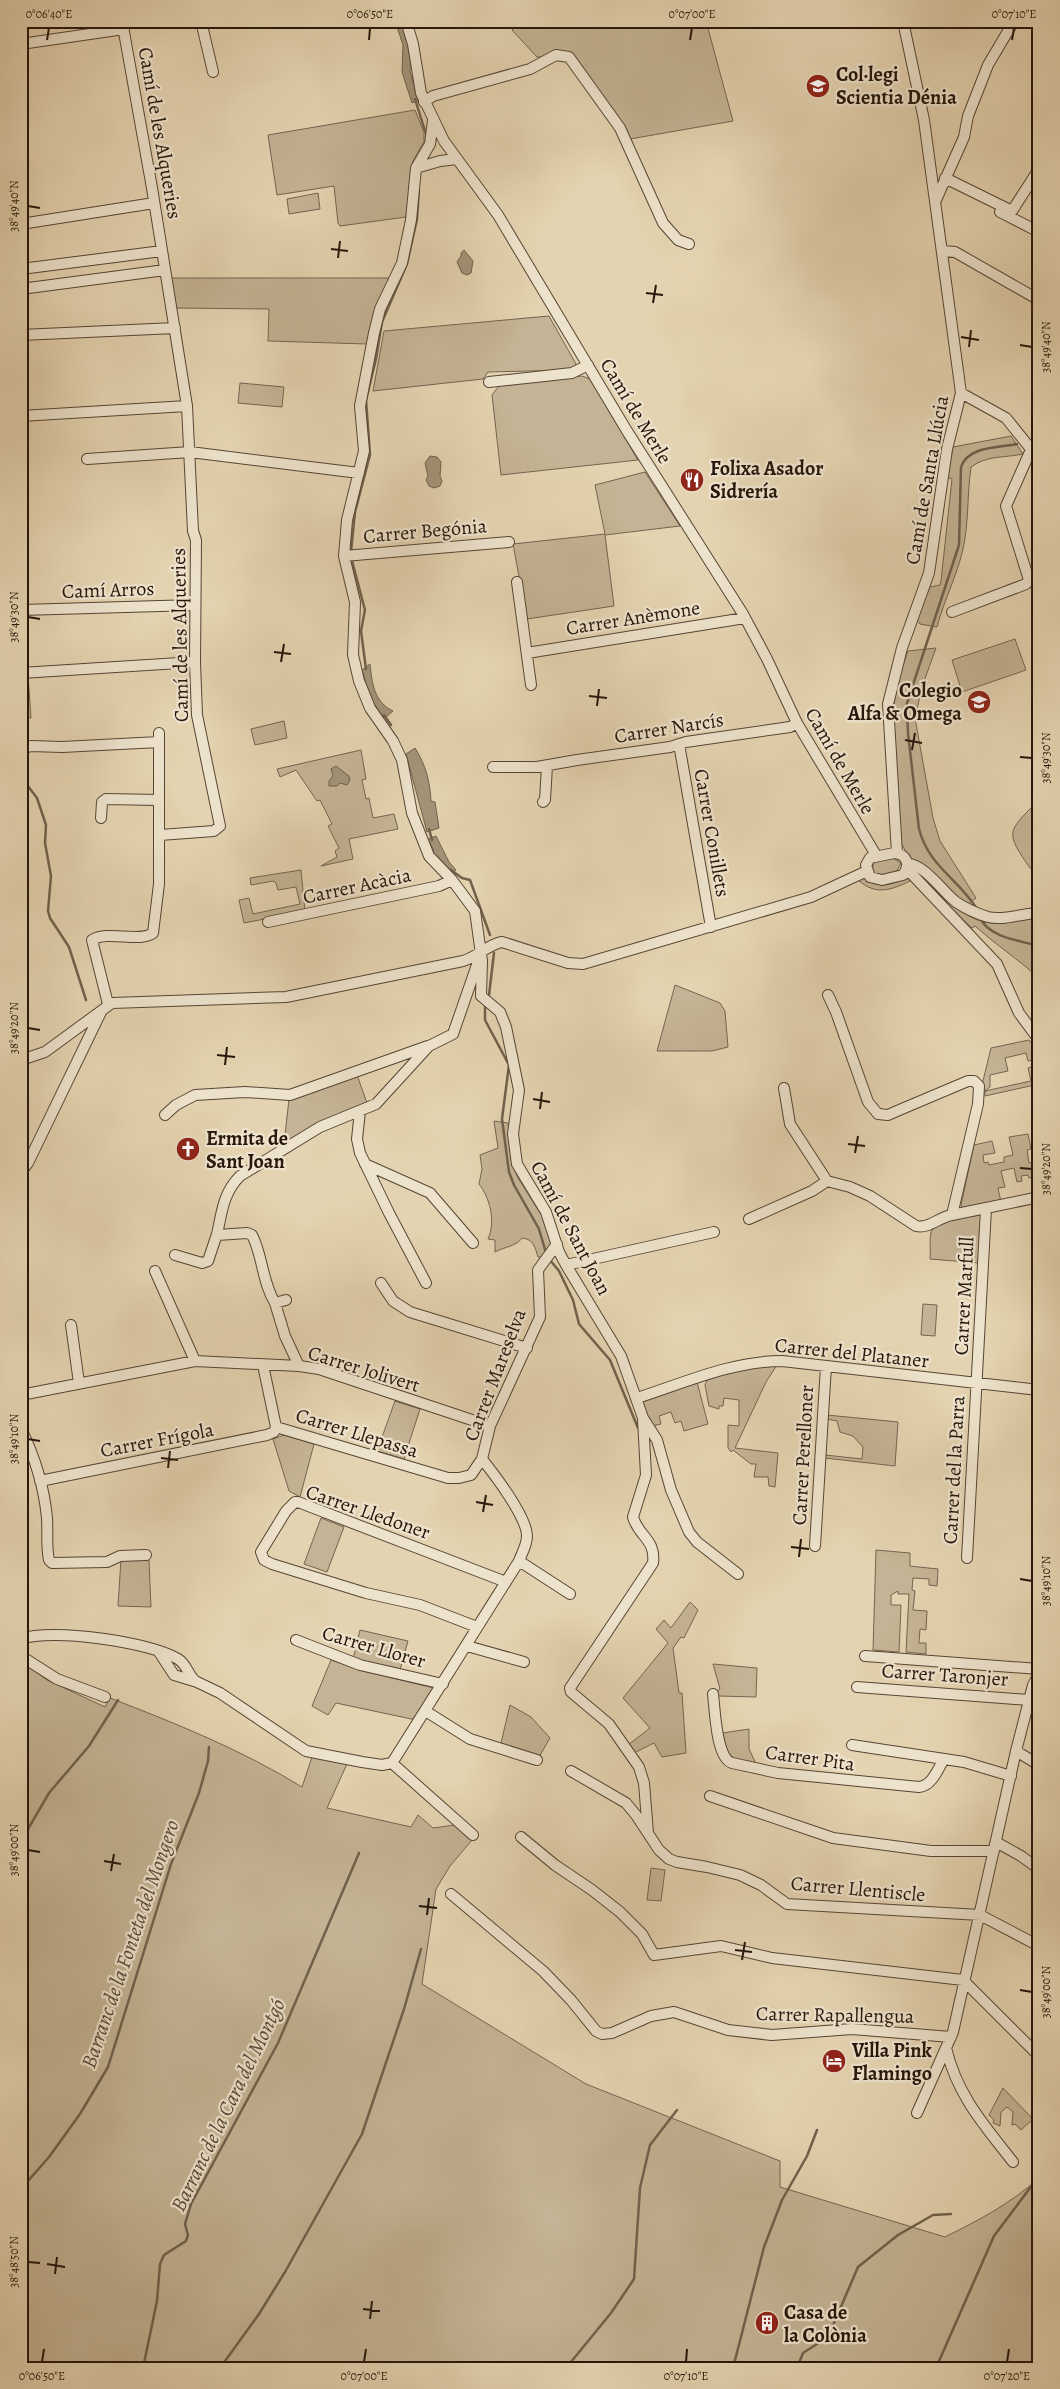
<svg xmlns="http://www.w3.org/2000/svg" width="1060" height="2389" font-family="Alegreya,serif">
	<style>
		.green { fill: #c4b394; stroke: #756450 }
		.water { fill: #a39378; stroke: #71614c }
		.lines { fill: none; stroke-linecap: round; stroke-linejoin: round }
		.stream { stroke: #71614c; stroke-width: 2.5 }
		.minor-casing { stroke: #564534; stroke-width: 12 }
		.minor { stroke: #ede2cc; stroke-width: 10 }
		.ticks { fill: none; stroke: #26160b; stroke-width: 2 }
		.labels { text-anchor: middle; dominant-baseline: central; stroke-width: 4.5; stroke-linejoin: round; paint-order: stroke }
		.poi-label { font-size: 20px; font-weight: bold; fill: #26160b; stroke: #ede2cc; text-anchor: start }
		.street-label { font-size: 20px; fill: #26160b; stroke: #ede2cc }
		.water-label { font-size: 21px; font-style: italic; fill: #584837; stroke: #ede2cc }
		.neatline { fill: none; stroke: #26160b; stroke-width: 2 }
		.ticks-label { font-size: 12px; text-anchor: middle; fill: #26160b }
	</style>
	<rect width="100%" height="100%" fill="#e4d3b0"/>
	<filter id="stains"><feTurbulence type="fractalNoise" baseFrequency=".004" numOctaves="4"/><feColorMatrix values="0 0 0 0 .2 0 0 0 0 .09 0 0 0 0 .02 0 0 0 .5 -.17"/></filter>
	<radialGradient id="worn" r=".72"><stop offset=".6" stop-color="#630" stop-opacity="0"/><stop offset="1" stop-color="#630" stop-opacity=".3"/></radialGradient>
	<path class="green" d="M520 21H706L733 121 630 139 605 98 600 96 568 52C557 50 548 58 537 57L512 30Z
		M415 110 424 132V142L413 161 406 217 340 226 338 223 334 186 277 195 268 135Z
		M318 193 320 209 289 214 287 199Z
		M171 278H391L375 308 367 344 268 341 269 309 176 308Z
		M549 316 576 364 571 370 488 372 483 379 373 391 384 331Z
		M582 376 590 379 638 460 501 475 492 395 499 386 507 384Z
		M240 383 284 387 282 407 238 403Z
		M1011 436 1023 454C1005 458 987 455 971 467 967 494 969 522 963 549 957 576 944 600 937 627L920 624 916 619 930 587 940 585 941 581 952 479 947 477 953 447Z
		M645 472 680 526 605 535 614 606 527 619 513 544 605 534 595 485Z
		M1015 639 1026 670 962 692 952 660Z
		M936 648 922 687 915 718 933 818 940 841 976 898 967 905 909 857 901 843 893 714 897 682 908 651Z
		M28 675 31 718 21 719V676Z
		M284 721 287 738 255 745 251 729Z
		M361 750 366 779 362 780 366 799 369 798 373 818 394 814 398 829 349 839 353 859 321 866 337 857 335 851 339 848 328 826 332 824 320 800 317 801 296 770 280 777 277 769Z
		M1037 802 1039 804 1036 809 1039 813V868L1036 869 1030 868C1005 832 1007 832 1037 802Z
		M893 858 901 863 897 871 881 875 874 873 872 869 874 862Z
		M301 870 305 911 244 923 239 900 249 898 253 914 300 904 296 887 278 890 276 883 273 881 251 885 250 878Z
		M865 877C876 890 894 885 907 877L910 881C891 890 876 896 858 880Z
		M939 893C980 929 987 927 1039 916V978C1018 959 996 945 975 926L972 928 937 895Z
		M675 985 720 1003 725 1011 728 1047 712 1051H657Z
		M1029 1040 1039 1053V1084L985 1096V1091L1031 1081 1028 1068 1034 1066 1033 1060 1028 1061 1026 1053 1005 1058 1008 1071 990 1075V1087L985 1091 982 1085 991 1048Z
		M357 1075 367 1103 284 1144 289 1099Z
		M494 1121 508 1123 513 1165 518 1178 547 1224 552 1244 542 1257H538C535 1248 534 1239 522 1238 517 1246 504 1247 495 1252V1240L488 1239C496 1222 490 1198 479 1184L482 1169 480 1155 498 1148Z
		M1028 1134 1031 1149 1027 1150 1029 1163 1039 1161V1179L1036 1176 1029 1178 1028 1175 1021 1176 1022 1181 1017 1182 1014 1168 1001 1171 1005 1187 998 1188 1001 1202 963 1209 961 1205 974 1145 992 1141 995 1153 983 1155 984 1163 988 1162 989 1165 1004 1162V1157L1013 1155 1009 1137Z
		M981 1215 979 1263 930 1259C931 1251 929 1240 931 1232 934 1219 970 1217 981 1215Z
		M923 1304 937 1305 935 1336 921 1335Z
		M777 1365 766 1382 735 1448 778 1453 775 1487 769 1486 768 1477H754L756 1464H751L733 1450 731 1452 728 1448V1425L739 1426V1400L724 1398 723 1406H719V1409L709 1406 705 1385 707 1380 733 1370Z
		M697 1382 708 1424 684 1431 681 1421 675 1423 671 1412 659 1416 661 1424 652 1426 642 1406 644 1401Z
		M395 1401 420 1409 404 1459 377 1451Z
		M827 1415 898 1422 895 1466 825 1458V1455L862 1459 863 1447 853 1436 840 1432 837 1421 827 1419Z
		M284 1435 314 1444 300 1497 289 1491 273 1439Z
		M321 1518 344 1527 327 1572 304 1564Z
		M876 1550 910 1553V1566L938 1569 937 1586 929 1585V1579L913 1578 912 1590 915 1591 913 1610 927 1611 926 1630 920 1629 919 1643H926V1654L906 1652 909 1594H898V1591L891 1595V1605H901L899 1652 873 1650Z
		M121 1559 149 1560 151 1607 118 1606Z
		M690 1602 698 1610 684 1638 681 1637 673 1648 679 1693H682L686 1753 662 1757 654 1743 634 1753 628 1745 650 1728 623 1698 668 1643 656 1629 664 1620 671 1628Z
		M360 1630 408 1641 400 1670 353 1659Z
		M331 1660 363 1671 434 1688 416 1720 336 1703 328 1715 312 1706Z
		M21 1661 47 1680 105 1707 110 1698C175 1723 242 1750 302 1787L312 1757 347 1764 327 1808 411 1827 418 1815 433 1828 455 1825 472 1840 450 1866 436 1889 422 1984 586 2084 780 2161V2187L945 2237C979 2220 1010 2204 1039 2178V2368H21Z
		M713 1664 757 1668 756 1697 718 1696 717 1691 720 1689Z
		M510 1705 531 1717 550 1738 539 1757 501 1743Z
		M749 1729V1749L757 1766C732 1760 727 1760 723 1733Z
		M651 1868 665 1870 661 1901 647 1900Z
		M1003 2088 1033 2119 1021 2130 1015 2124 1012 2125 1013 2112 1007 2107 1001 2112 1000 2126 993 2123 994 2120 989 2115Z"/>
	<path class="water" d="M395 21H402L411 50 410 71 418 101 412 103 402 72 403 45Z
		M464 250 473 261 471 273 467 275 462 273 457 262 461 256V253Z
		M430 456 437 457 441 462 440 476 442 481 440 486 434 488 429 486 426 480 428 476 425 463Z
		M370 664C372 683 374 702 393 711L386 717 381 716 370 696 362 670Z
		M415 748C426 765 430 782 431 801L435 802 439 828 427 832 406 754Z
		M336 766 349 776 350 780 347 785 340 783 337 786H329V781L333 776 331 769Z
		M436 836 449 862 456 870 452 873 432 852 434 851 428 839Z"/>
	<g class="lines">
		<path class="stream" d="M415 99 426 134
			M351 552 355 512 370 455 366 400 376 359 382 322 407 264 417 219 419 190
			M351 557 365 610 361 631 366 669
			M384 715 391 725
			M21 777 37 798 46 825 45 843 51 876 48 911 50 918 69 947 86 1000
			M429 829 432 840
			M451 870 462 878 470 880 490 935
			M977 909C958 878 929 867 919 829L908 733 907 703 959 545 961 467C968 446 998 448 1017 444
			M980 917C987 937 1021 941 1039 946
			M489 995 494 953
			M485 1007V1020L509 1065 502 1119 509 1172 514 1185 539 1229 546 1253
			M550 1260 559 1271 573 1300 579 1324 610 1360 638 1428
			M21 1841 49 1793 89 1746 118 1700
			M21 2189 49 2157 80 2114 108 2067 171 1864 199 1793 208 1761 209 1747
			M143 2368 157 2301 160 2264 164 2255 186 2241 188 2235 185 2224 191 2204 278 2043 359 1853
			M220 2368 259 2314 285 2272 362 2134 404 2009 421 1949
			M566 2368 611 2313 634 2279 640 2188 650 2145 677 2110
			M733 2368 764 2247 782 2200 807 2156 817 2130
			M797 2368 803 2353 828 2337 858 2267 898 2235 933 2215 951 2214
			M936 2368 994 2236 1039 2176"/>
		<g class="minor-casing">
			<path id="minor" d="M122 21 152 188 187 406 193 531 196 540 195 662 197 715 220 826 214 831 160 835
				M201 21 213 72
				M406 21 413 44 421 93 444 141 498 215 627 431 743 614 767 659 797 723 876 855
				M21 44 124 29
				M424 102 433 96 530 69 556 55 569 57 620 128 663 223 678 240 689 244
				M433 120 430 144 416 168 411 220 402 263 380 309 374 333 360 406 364 451 347 520 344 556 355 602 353 655 359 681 370 708 393 741 402 760 412 813 429 856 452 880 475 911 482 961 481 996 500 1012 506 1027 519 1090 513 1134 517 1164 546 1212 559 1252 566 1265 621 1356 643 1418 657 1440 671 1490 689 1532 697 1542 738 1574
				M416 168 440 161 457 159
				M945 178 1012 211 1039 169
				M936 200 964 137 968 116 988 65 1014 21
				M1000 212 1039 232
				M21 224 154 203
				M943 251 955 252 1039 300
				M21 269 162 251
				M21 289 165 270
				M21 335 175 328
				M489 382 572 373 588 365
				M961 393 1006 418 1039 459
				M21 416 187 406
				M87 459 190 452 359 473
				M344 556 509 542
				M517 582 531 685
				M21 610 195 605
				M952 612 1026 584 1029 580 1006 506 1029 454 1032 452
				M527 653 745 618
				M21 673 195 662
				M679 744 711 927
				M21 749 31 746 62 747 159 742
				M493 767H537L577 760 670 747 686 742 790 727 797 723
				M543 802 545 800 547 766
				M101 818 102 802 106 799 159 800
				M894 853C907 854 911 865 903 875L882 880 870 877 866 865 870 858Z
				M897 853 888 704 902 648 929 573 947 449 961 393 924 120 903 21
				M908 864C924 864 943 892 956 902 965 908 978 914 988 917 1005 921 1022 913 1039 913
				M907 869 997 964 1019 1013 1039 1040
				M268 922 439 886 452 880
				M828 995 836 1012 868 1102 878 1114 888 1115 897 1111 968 1081H974L979 1086 978 1104 952 1215 1039 1197
				M108 1004 92 940C108 930 140 943 153 933L159 884V733
				M21 1060 45 1052 112 1003 286 997 463 961C477 957 487 945 502 942L568 963 583 964 811 897 867 871
				M784 1088 790 1124 827 1181
				M360 1111 357 1139 360 1153 389 1213 426 1283
				M165 1115 176 1105 195 1095 245 1092 290 1095 428 1046
				M365 1164 430 1193 473 1243
				M21 1172 28 1163 101 1012
				M749 1219 812 1191 827 1181 850 1187 870 1196 916 1226C929 1229 939 1217 952 1215
				M217 1235 247 1233 252 1235C263 1256 262 1282 275 1303L286 1300
				M175 1255 202 1263 208 1261C211 1252 214 1243 217 1234 222 1212 223 1193 240 1176L320 1127 376 1104 429 1046 453 1034 479 959
				M566 1265 714 1232
				M155 1271 195 1361
				M381 1283 393 1301 410 1312 527 1348
				M275 1303 285 1336 299 1366
				M71 1325 79 1383
				M263 1365 276 1427
				M21 1395 195 1361 299 1366 319 1369 490 1426
				M637 1398C684 1383 732 1361 782 1361L1039 1390
				M643 1420 646 1475 633 1517C638 1536 656 1539 653 1563L570 1688 571 1692 609 1724 639 1767 644 1783 648 1833
				M276 1427 448 1478H459L471 1475 482 1459 490 1426 540 1317 538 1270 557 1244
				M21 1429C35 1457 44 1487 47 1518 48 1532 46 1547 49 1560L52 1563 107 1562 120 1556 146 1555
				M40 1481 267 1435 274 1432 276 1427
				M815 1546 826 1366
				M967 1558 986 1209
				M519 1561 570 1594
				M477 1627 420 1605 366 1593 272 1564 264 1560 261 1552 286 1511 295 1502H298L506 1582
				M21 1639C52 1628 150 1642 178 1659 188 1665 188 1677 197 1682
				M296 1640 360 1665 443 1684
				M467 1646 524 1662
				M159 1652 174 1675 197 1682 220 1693 306 1751 362 1762 382 1765 392 1763
				M21 1656 57 1679 105 1697
				M865 1656 1039 1669
				M857 1687 1029 1700
				M713 1694C715 1710 716 1758 732 1763L778 1773 919 1787C932 1786 938 1769 944 1759
				M427 1712 470 1739 537 1760
				M852 1745 964 1762 1011 1776
				M1016 1751 1039 1765
				M571 1771 626 1803 636 1815 659 1850 669 1859 677 1862 707 1867 740 1875 761 1885 787 1904 980 1915 1039 1946
				M710 1796 833 1838 931 1851H994
				M473 1835 392 1763 519 1561C522 1553 527 1545 527 1536 527 1517 494 1474 482 1459
				M521 1837 555 1865 592 1890 620 1912 642 1934 654 1955 721 1946 772 1958 963 1980 1039 2056
				M996 1842 1021 1856 1039 1869
				M451 1894 543 1971 571 2000 596 2031 602 2034 612 2033 651 2016 674 2012 728 2030 772 2035 852 2029 951 2037
				M946 2048C957 2095 984 2125 1013 2162
				M917 2113 953 2032 1016 1751 1033 1685 1039 1674"/>
		</g>
		<use href="#minor" class="minor"/>
	</g>
	<path class="ticks" d="M47 40 49 28M369 40 370 28M690 40 692 28M1012 40 1014 28M28 206 40 208M331 249 348 251M338 258 340 241M646 293 663 295M653 303 656 285M961 337 979 340M1020 345 1032 347M969 347 971 330M28 617 40 619M274 652 291 654M281 662 284 644M589 696 607 698M597 706 599 689M905 740 922 743M912 750 915 733M1020 757 1032 758M28 1028 40 1030M217 1055 235 1057M225 1065 227 1047M533 1099 550 1102M540 1109 542 1092M848 1144 865 1146M855 1153 858 1136M1020 1168 1032 1169M28 1439 40 1441M161 1458 178 1460M168 1468 170 1451M476 1502 493 1505M483 1512 486 1495M791 1547 809 1549M799 1557 801 1539M1020 1579 1032 1581M28 1850 40 1852M104 1861 121 1864M111 1871 114 1854M419 1906 437 1908M427 1915 429 1898M735 1950 752 1952M742 1960 745 1942M1020 1990 1032 1992M28 2262 40 2263M47 2264 65 2267M55 2274 57 2257M363 2309 380 2311M370 2319 372 2301M42 2362 44 2349M364 2362 366 2349M686 2362 687 2349M1007 2362 1009 2349"/>
	<defs>
		<g id="school-disc" transform="scale(1.25)"><circle r="9.5" fill="#8f2418" stroke="#ede2cc"/><path d="M0-5L7-2L0 1L-7-2ZM-4 1L0 2.5L4 1V4Q0 6-4 4Z" fill="#fff"/></g>
		<g id="restaurant-disc" transform="scale(1.25)"><circle r="9.5" fill="#8f2418" stroke="#ede2cc"/><path d="M-5-6h1v4h1v-4h1v4h1v-4h1v5L-1.5 .5V6h-2V.5L-5-1ZM5-6V6H3V1.5H1.5Q1.5-4 5-6Z" fill="#fff"/></g>
		<g id="church-disc" transform="scale(1.25)"><circle r="9.5" fill="#8f2418" stroke="#ede2cc"/><path d="M-1.2-6h2.4v3.5h3.3v2.4h-3.3V6h-2.4V-.1h-3.3v-2.4h3.3Z" fill="#fff"/></g>
		<g id="hotel-disc" transform="scale(1.25)"><circle r="9.5" fill="#8f2418" stroke="#ede2cc"/><path d="M-6-4.5h1.5V1H6V5H4.5V3h-9V5H-6ZM-4 0a1.8 1.8 0 1 1 3.6 0ZM.5 0V-2.5h3Q6-2.5 6 0Z" fill="#fff"/></g>
		<g id="building-disc" transform="scale(1.25)"><circle r="9.5" fill="#8f2418" stroke="#ede2cc"/><path d="M-4-6H4V6H1V3H-1V6H-4ZM-2.5-4.3h1.7v1.8h-1.7ZM.8-4.3h1.7v1.8H.8ZM-2.5-1h1.7V.8h-1.7ZM.8-1h1.7V.8H.8Z" fill="#fff"/></g>
	</defs>
	<g fill-rule="evenodd">
		<use href="#school-disc" x="818" y="86"/>
		<use href="#restaurant-disc" x="692" y="480"/>
		<use href="#school-disc" x="979" y="702"/>
		<use href="#church-disc" x="188" y="1149"/>
		<use href="#hotel-disc" x="834" y="2061"/>
		<use href="#building-disc" x="767" y="2323"/>
	</g>
	<g class="labels">
		<g class="poi-label">
			<text x="836" y="74">Col·legi<tspan x="836" dy="23">Scientia Dénia</tspan></text>
			<text x="710" y="468">Folixa Asador<tspan x="710" dy="23">Sidrería</tspan></text>
			<text x="962" y="690" text-anchor="end">Colegio<tspan x="962" dy="23">Alfa &amp; Omega</tspan></text>
			<text x="206" y="1138">Ermita de<tspan x="206" dy="23">Sant Joan</tspan></text>
			<text x="852" y="2050">Villa Pink<tspan x="852" dy="23">Flamingo</tspan></text>
			<text x="784" y="2312">Casa de<tspan x="784" dy="23">la Colònia</tspan></text>
		</g>
		<g class="street-label">
			<text transform="translate(160 133) rotate(80)">Camí de les Alqueries</text>
			<text transform="translate(636 411) rotate(59)">Camí de Merle</text>
			<text transform="translate(927 480) rotate(-80)">Camí de Santa Llúcia</text>
			<text transform="translate(425 531) rotate(-5)">Carrer Begónia</text>
			<text transform="translate(108 590) rotate(-2)">Camí Arros</text>
			<text transform="translate(633 618) rotate(-9)">Carrer Anèmone</text>
			<text transform="translate(180 635) rotate(-91)">Camí de les Alqueries</text>
			<text transform="translate(669 728) rotate(-9)">Carrer Narcís</text>
			<text transform="translate(840 761) rotate(60)">Camí de Merle</text>
			<text transform="translate(712 833) rotate(80)">Carrer Conillets</text>
			<text transform="translate(357 886) rotate(-12)">Carrer Acàcia</text>
			<text transform="translate(571 1228) rotate(62)">Camí de Sant Joan</text>
			<text transform="translate(964 1296) rotate(-87)">Carrer Marfull</text>
			<text transform="translate(852 1353) rotate(6)">Carrer del Plataner</text>
			<text transform="translate(364 1369) rotate(17)">Carrer Jolivert</text>
			<text transform="translate(495 1375) rotate(-69)">Carrer Mareselva</text>
			<text transform="translate(357 1433) rotate(17)">Carrer Llepassa</text>
			<text transform="translate(157 1440) rotate(-11)">Carrer Frígola</text>
			<text transform="translate(803 1455) rotate(-87)">Carrer Perelloner</text>
			<text transform="translate(954 1470) rotate(-87)">Carrer del la Parra</text>
			<text transform="translate(368 1512) rotate(19)">Carrer Lledoner</text>
			<text transform="translate(374 1647) rotate(16)">Carrer Llorer</text>
			<text transform="translate(945 1675) rotate(4)">Carrer Taronjer</text>
			<text transform="translate(810 1758) rotate(8)">Carrer Pita</text>
			<text transform="translate(858 1889) rotate(5)">Carrer Llentiscle</text>
			<text transform="translate(835 2015) rotate(1)">Carrer Rapallengua</text>
		</g>
		<g class="water-label">
			<text transform="translate(130 1944) rotate(-71)">Barranc de la Fonteta del Mongero</text>
			<text transform="translate(228 2105) rotate(-64)">Barranc de la Cara del Montgó</text>
		</g>
	</g>
	<rect width="1060" height="2389" fill="none" stroke="#e4d3b0" stroke-width="55"/>
	<rect x="28" y="28" width="1004" height="2334" class="neatline"/>
	<g class="ticks-label">
		<text x="49" y="18">0°06'40"E</text>
		<text x="370" y="18">0°06'50"E</text>
		<text x="692" y="18">0°07'00"E</text>
		<text x="1014" y="18">0°07'10"E</text>
		<text transform="translate(14 206) rotate(-90)" y="4">38°49'40"N</text>
		<text transform="translate(1046 347) rotate(-90)" y="4">38°49'40"N</text>
		<text transform="translate(14 617) rotate(-90)" y="4">38°49'30"N</text>
		<text transform="translate(1046 758) rotate(-90)" y="4">38°49'30"N</text>
		<text transform="translate(14 1028) rotate(-90)" y="4">38°49'20"N</text>
		<text transform="translate(1046 1169) rotate(-90)" y="4">38°49'20"N</text>
		<text transform="translate(14 1439) rotate(-90)" y="4">38°49'10"N</text>
		<text transform="translate(1046 1581) rotate(-90)" y="4">38°49'10"N</text>
		<text transform="translate(14 1850) rotate(-90)" y="4">38°49'00"N</text>
		<text transform="translate(1046 1992) rotate(-90)" y="4">38°49'00"N</text>
		<text transform="translate(14 2262) rotate(-90)" y="4">38°48'50"N</text>
		<text x="42" y="2380">0°06'50"E</text>
		<text x="364" y="2380">0°07'00"E</text>
		<text x="686" y="2380">0°07'10"E</text>
		<text x="1007" y="2380">0°07'20"E</text>
	</g>
	<rect width="100%" height="100%" filter="url(#stains)"/>
	<rect width="100%" height="100%" fill="url(#worn)"/>
</svg>
